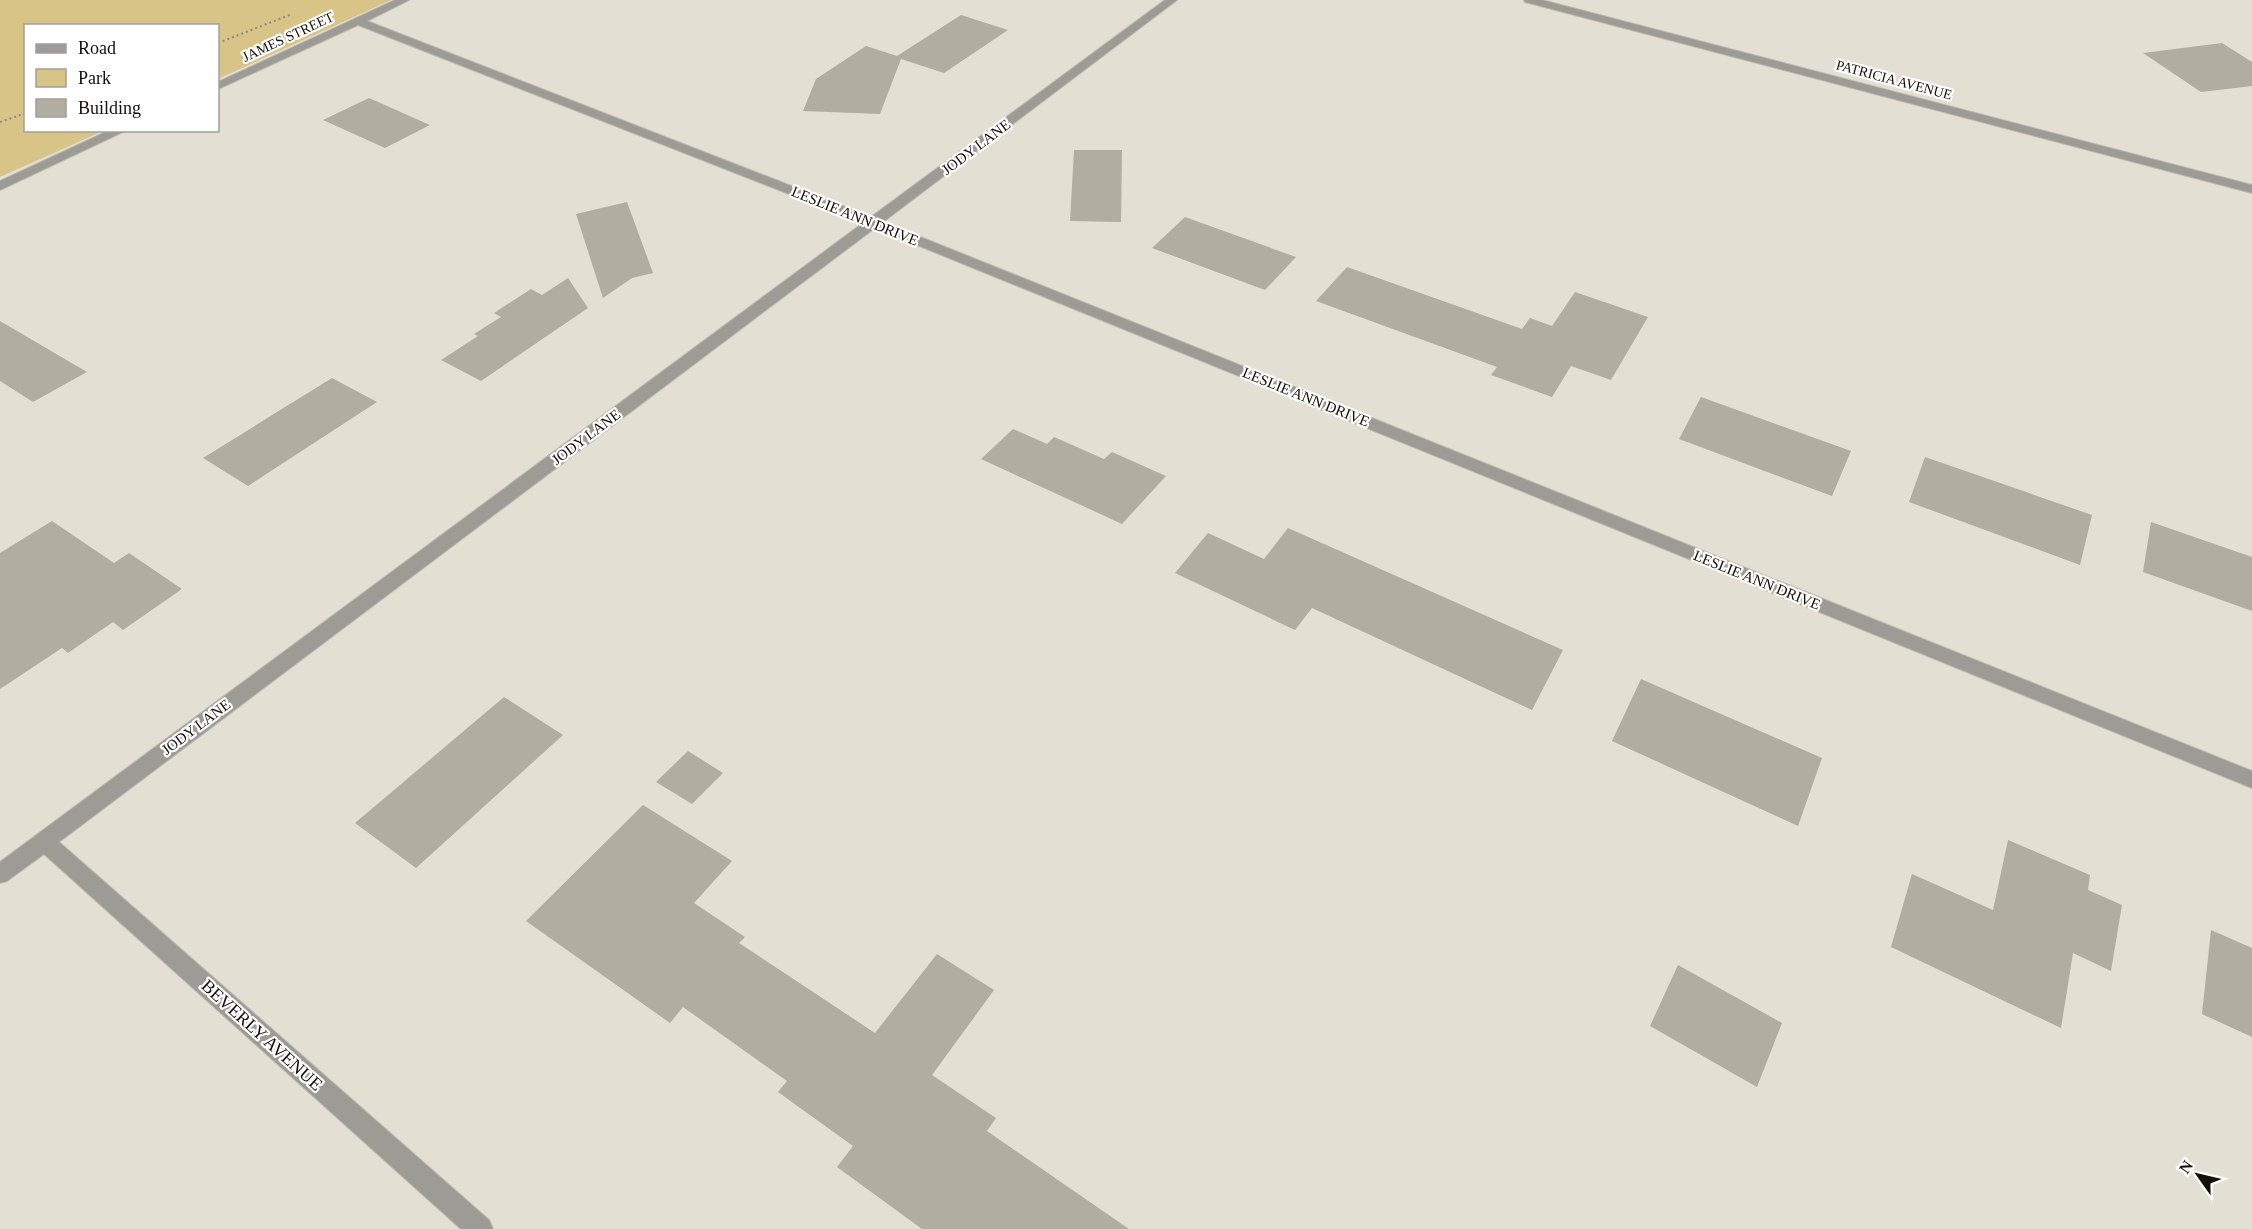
<svg xmlns="http://www.w3.org/2000/svg" width="2252" height="1229" font-family="'Times New Roman',serif">
	<style>
		.green { fill: #d9c487 }
		.building { fill: #b1ada0 }
		.lines { fill: none; stroke-linecap: round; stroke-linejoin: round }
		.minor-casing { stroke: #bdbaae; stroke-width: 2 }
		.path { stroke: #8c8a80; stroke-width: 2; stroke-dasharray: 2 3; stroke-linecap: butt }
		.minor { fill: #9d9b96; fill-rule: evenodd }
		.labels { text-anchor: middle; dominant-baseline: central; stroke-width: 4.5; stroke-linejoin: round; paint-order: stroke }
		.far-street-label { font-size: 14px; fill: #11100b; stroke: #fff }
		.street-label { font-size: 15px; fill: #11100b; stroke: #fff }
		.near-street-label { font-size: 18px; fill: #11100b; stroke: #fff }
	</style>
	<rect width="100%" height="100%" fill="#e3dfd2"/>
	<path class="green" d="M0 0H391L218 79V26H26V130L103 131 0 177Z"/>
	<path class="building" d="M961 15 1008 30 944 73 901 59 880 114 803 111 816 79 866 46 897 56Z
		M2222 43 2252 62V86L2201 92 2143 53Z
		M369 98 430 125 385 148 323 120Z
		M1074 150H1122L1121 222 1070 221Z
		M627 202 653 273 632 278 603 298 576 214Z
		M1185 217 1296 257 1265 290 1152 248Z
		M1347 267 1522 329 1530 318 1552 326 1575 292 1648 317 1611 380 1571 366 1552 397 1491 375 1497 367 1316 301Z
		M568 278 588 308 481 381 441 360 478 336 474 334 501 317 494 313 531 289 542 295Z
		M0 321 87 372 33 402 0 381Z
		M332 378 377 402 248 486 203 458Z
		M1701 397 1851 451 1832 496 1679 439Z
		M1013 429 1047 444 1054 437 1104 459 1112 452 1166 476 1122 524 981 459Z
		M1925 457 2092 515 2080 565 1909 502Z
		M52 521 114 563 129 553 182 589 123 630 113 622 68 653 62 648 0 689V553Z
		M2151 522 2252 557V611L2143 572Z
		M1288 528 1563 650 1532 710 1312 608 1295 630 1175 573 1208 533 1264 559Z
		M1641 679 1822 758 1798 826 1612 741Z
		M504 697 563 735 416 868 355 823Z
		M688 751 723 773 692 804 656 782Z
		M643 805 732 861 694 903 745 937 739 943 875 1033 937 954 994 990 932 1075 996 1118 987 1131 1129 1229H922L837 1167 853 1146 778 1092 787 1081 683 1007 670 1023 526 921Z
		M2008 840 2090 875 2088 890 2122 905 2111 971 2073 953 2061 1028 1891 947 1912 874 1993 910Z
		M2211 930 2252 948V1037L2202 1014Z
		M1678 965 1782 1023 1757 1087 1650 1026Z"/>
	<g class="lines">
		<g class="minor-casing">
			<path id="minor" d="M395 0H409L367 21 871 217 1165 0H1177L883 222 2252 771V788L875 228 59 842 489 1220 493 1229H461L44 854 7 881 0 883V862L863 223 358 25 218 89V82Z
				M1524 0H1542L2252 185V193L1525 2Z
				M110 130H127L0 190V181Z"/>
		</g>
		<path class="path" d="M218 43 292 14
			M0 122 26 113"/>
		<use href="#minor" class="minor"/>
	</g>
	<g class="labels">
		<g class="far-street-label">
			<text transform="translate(288 37) rotate(-25)">JAMES STREET</text>
			<text transform="translate(1894 80) rotate(15)">PATRICIA AVENUE</text>
		</g>
		<g class="street-label">
			<text transform="translate(976 147) rotate(-37)">JODY LANE</text>
			<text transform="translate(855 216) rotate(22)">LESLIE ANN DRIVE</text>
			<text transform="translate(1306 397) rotate(22)">LESLIE ANN DRIVE</text>
			<text transform="translate(586 437) rotate(-37)">JODY LANE</text>
			<text transform="translate(1757 580) rotate(22)">LESLIE ANN DRIVE</text>
			<text transform="translate(196 727) rotate(-37)">JODY LANE</text>
		</g>
		<g class="near-street-label">
			<text transform="translate(262 1035) rotate(42)">BEVERLY AVENUE</text>
		</g>
	</g>
	<rect x="24" y="24" width="195" height="108" fill="#ffffff" stroke="#a09f9d" stroke-width="1.5"/>
	<rect x="36" y="44" width="30" height="9" fill="#9d9b96" stroke="#a09f9d" stroke-width="1.5"/>
	<text x="78" y="54" font-size="18" fill="#11100b">Road</text>
	<rect x="36" y="69" width="30" height="18" fill="#d9c487" stroke="#a09f9d" stroke-width="1.5"/>
	<text x="78" y="84" font-size="18" fill="#11100b">Park</text>
	<rect x="36" y="99" width="30" height="18" fill="#b1ada0" stroke="#a09f9d" stroke-width="1.5"/>
	<text x="78" y="114" font-size="18" fill="#11100b">Building</text>
	<g transform="translate(2198 1175) rotate(304)" stroke="#ffffff" stroke-width="4.5" paint-order="stroke">
	<path d="M0-4.5L10 22L0 15L-10 22Z" fill="#11100b"/>
	<text y="-9" font-size="16" font-weight="bold" text-anchor="middle" fill="#11100b">N</text>
	</g>
</svg>
